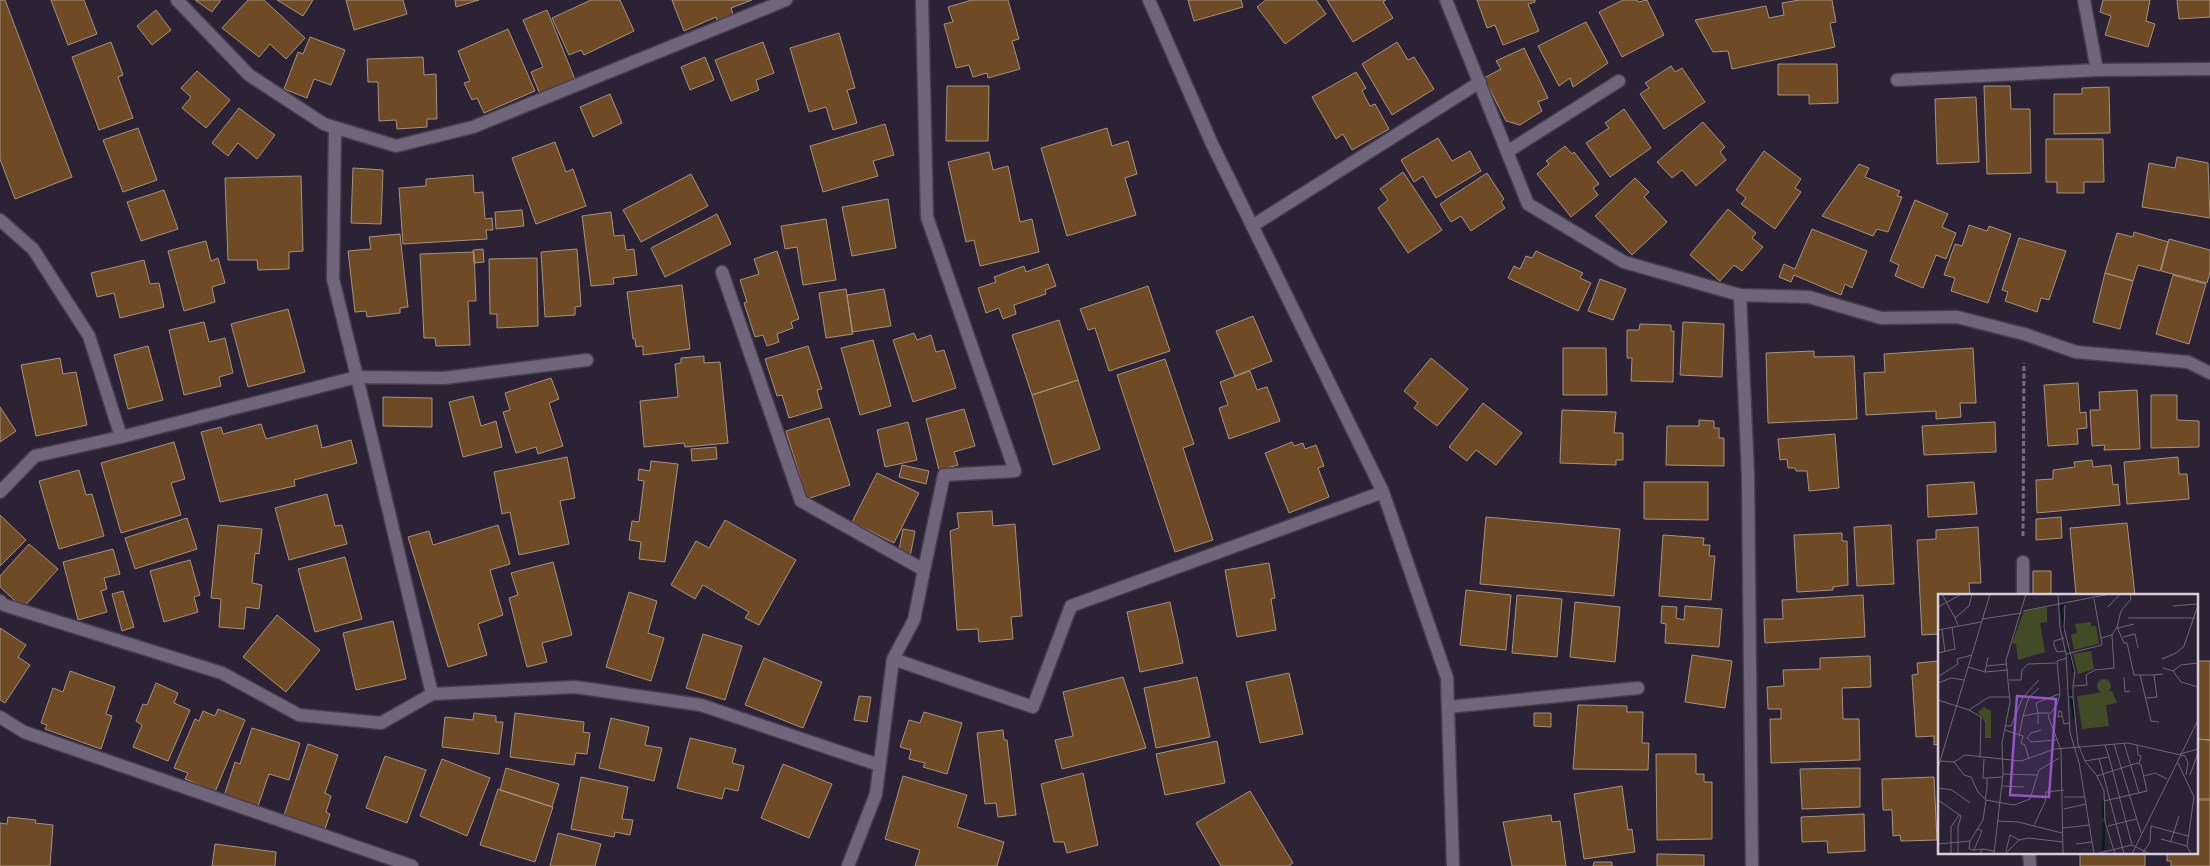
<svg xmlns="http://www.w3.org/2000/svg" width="2210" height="866" font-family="Montserrat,sans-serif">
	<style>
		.building { fill: #6e4b24; stroke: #a6927f }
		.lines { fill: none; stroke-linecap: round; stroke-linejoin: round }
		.minor-casing { stroke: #463e4e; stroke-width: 15 }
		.path { stroke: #776f7f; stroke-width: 3; stroke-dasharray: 5 2.5; stroke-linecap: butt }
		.minor { stroke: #70667c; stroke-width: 12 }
		.inset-river { fill: none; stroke: #061c20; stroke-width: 2.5 }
		.inset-road { fill: none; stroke: #6f6778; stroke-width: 1 }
		.view { fill: #9255c6; fill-opacity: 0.15; stroke: #9255c6; stroke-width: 2.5 }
		.inset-edge { fill: none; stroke: #d5cfdc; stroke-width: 2.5 }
	</style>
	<rect width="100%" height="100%" fill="#2b2235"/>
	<path class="building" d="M0 0H5L72 177 15 199 0 159Z
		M51 0H84L97 34 68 45Z
		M195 0H221L212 12Z
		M248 0H264L305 38 286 59 270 44 259 57 222 28Z
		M277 0H313L303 16Z
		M346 0H403L407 14 354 30Z
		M455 0H479L456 7Z
		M591 0H620L634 31 584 55 581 50 569 55 552 18Z
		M672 0H752L731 8 734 17 718 23 716 17 684 31Z
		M972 0H1008L1019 39 1012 41 1020 69 988 78 987 73 973 77 969 65 956 68 944 24 953 22 948 7Z
		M1188 0H1241L1243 7 1194 21Z
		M1266 0H1316L1326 14 1285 44 1257 7Z
		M1327 0H1386L1383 2 1393 18 1353 42Z
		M1477 0H1535V2L1528 4 1539 31 1503 45 1495 25 1487 28Z
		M1623 0H1637L1638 2 1647 0 1664 35 1622 57 1599 12Z
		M1799 0H1832L1836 22 1830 23 1835 47 1732 69 1728 51 1713 52 1695 20 1766 6 1769 18 1784 15 1782 3Z
		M2103 0H2150L2146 21 2155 24 2148 47 2105 35 2111 16 2100 12Z
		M2177 0H2210V17L2179 19Z
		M156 10 171 30 152 45 137 26Z
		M547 10 576 82 541 97 531 72 543 67 523 20Z
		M1586 22 1608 63 1573 87 1570 78 1559 86 1538 46Z
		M508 29 535 91 484 113 477 98 472 100 464 83 470 81 458 51Z
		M839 33 855 88 847 90 857 123 833 130 826 107 809 112 790 48Z
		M310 37 345 50 331 85 314 79 307 98 284 89 298 52 303 54Z
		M111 42 123 75 118 77 133 118 99 130 72 57Z
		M763 42 774 73 756 80 759 90 731 101 715 60Z
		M1397 42 1408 60 1414 57 1434 89 1392 115 1362 64Z
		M1524 48 1548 98 1538 102 1542 111 1520 125 1506 121 1484 78 1501 69 1496 61Z
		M423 57 424 75 436 74 437 119H427V127L397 129 396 120 379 121 378 82H368L367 59Z
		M705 57 714 80 690 90 681 67Z
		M1778 64H1837L1838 103 1809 104V95H1778Z
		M1671 66 1675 72 1682 68 1705 102 1664 129 1640 94 1649 88 1645 83Z
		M197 71 230 100 206 128 182 108 191 97 181 88Z
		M1356 72 1366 88 1362 91 1370 106 1375 104 1389 129 1352 150 1343 134 1336 139 1312 97Z
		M947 86H989L988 141H946Z
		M1984 86H2010L2011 109H2030L2031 173 1987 174Z
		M2109 87 2110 133 2054 134V94H2082V88Z
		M610 94 622 123 593 137 580 107Z
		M1976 97 1979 162 1937 164 1935 99Z
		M239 108 275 135 257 159 238 143 228 156 212 143Z
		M1624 109 1651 148 1610 177 1586 143 1609 128 1605 123Z
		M1703 122 1725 147 1720 152 1726 160 1696 186 1682 170 1672 178 1657 162Z
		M885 124 894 155 873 161 878 176 823 192 810 146Z
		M138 128 157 180 123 192 103 140Z
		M1107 128 1112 146 1128 141 1137 174 1125 178 1136 215 1067 236 1041 148Z
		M1438 138 1452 161 1470 151 1481 171 1436 198 1423 176 1414 182 1401 160Z
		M2046 139H2103L2104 182H2084V193H2057V182H2046Z
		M555 142 566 172 573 169 586 206 536 224 512 158Z
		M1565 146 1572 154 1574 152 1599 184 1593 188 1598 195 1571 217 1537 174 1549 164 1546 161Z
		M1764 151 1801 179 1795 188 1801 192 1775 229 1741 204 1746 198 1736 190Z
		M989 152 993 170 1008 166 1020 222 1032 219 1039 252 980 266 974 240 966 242 948 162Z
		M2177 157 2208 163 2210 218 2142 207 2149 163 2175 168Z
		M1859 164 1869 168 1865 177 1900 191 1897 196 1902 197 1888 232 1877 229 1873 236 1822 216Z
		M353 168 383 170 381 224 351 223Z
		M1403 172 1442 230 1408 253 1378 208 1388 200 1380 189Z
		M1487 173 1504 199 1501 202 1505 208 1471 231 1461 216 1451 222 1440 204Z
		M691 174 708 206 641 242 623 210Z
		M473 175 474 193 483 192 485 219 492 218 493 230H486L487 239 403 244 399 188 426 186V179Z
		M301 176 303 251 289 252V269L258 270 257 260H228L225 178Z
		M1635 178 1649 192 1644 197 1667 222 1632 255 1595 216Z
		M164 190 178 229 141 241 127 202Z
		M888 199 896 248 852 256 842 207Z
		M1915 200 1948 214 1942 227 1956 233 1946 259 1936 255 1923 288 1895 276 1899 265 1890 261Z
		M1728 209 1756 233 1752 238 1763 247 1742 271 1734 265 1720 281 1690 255Z
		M522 210 524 226 496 229 495 212Z
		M611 212 614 236 624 235 626 250 634 249 637 275 613 278 614 284 591 286 582 216Z
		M717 214 731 244 665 277 651 248Z
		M826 219 836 280 803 285 797 247 785 249 781 226Z
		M1969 225 1987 231 1989 226 2011 234 1988 303 1951 291 1955 278 1944 275 1955 244 1962 246Z
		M1812 229 1867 251 1852 288 1845 284 1841 295 1794 275 1791 282 1779 277 1784 264 1795 269Z
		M2134 232 2168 242 2160 271 2138 265 2133 281 2105 273 2117 233 2133 237Z
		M400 234 408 307 400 308V313L367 317 366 311 355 312 348 251 371 249 369 237Z
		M2019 238 2066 251 2049 300 2041 298 2037 312 2005 301 2008 292 2002 290Z
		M2169 239 2210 250V272L2207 283 2161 271Z
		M206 241 211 261 218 258 225 283 212 287 215 302 184 311 168 251Z
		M483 249 484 262 474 263 473 250Z
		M577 249 581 306 575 307V315L545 317 541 252Z
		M777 251 799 319 791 322 793 328 777 334 779 342 767 346 763 335 755 337 744 303 747 302 740 280 759 274 754 259Z
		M1536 251 1583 273 1580 278 1591 283 1578 311 1508 278 1514 266 1520 269 1526 256 1532 258Z
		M474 252 476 301H468L470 345 436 346 435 338H424L420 254Z
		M537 258 538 326 497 328V314H490L489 259Z
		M144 260 150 284 159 283 164 307 120 318 114 293 97 297 91 273Z
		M1048 264 1056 286 1045 290 1046 294 1014 305 1016 314 1003 319 999 308 986 313 978 288 996 282 994 277 1024 266 1026 272Z
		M2105 273 2133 281 2120 329 2093 322Z
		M2173 275 2206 284 2189 344 2156 334Z
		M1600 279 1626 289 1613 320 1588 311Z
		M682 285 690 349 643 355V346L636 347 635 339H633L627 292Z
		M1148 286 1170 351 1109 371 1095 328 1088 330 1080 309Z
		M846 289 853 334 826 338 819 293Z
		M884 289 891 326 852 332 847 295Z
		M288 309 305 372 248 387 231 324Z
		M1253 316 1272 361 1235 376 1216 331Z
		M1059 320 1078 380 1032 395 1012 335Z
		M204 322 209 342 225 338 233 373 219 377 221 386 184 395 169 330Z
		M1683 322 1724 324 1722 377 1680 375Z
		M1640 324 1671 325V331H1674L1673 382 1631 381 1632 358H1627V330H1639Z
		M914 333 917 340 931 335 936 352 944 350 956 388 913 402 893 340Z
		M873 340 891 406 860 415 841 348Z
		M148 346 163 400 128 409 114 355Z
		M808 346 822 389 817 390 822 408 789 418 782 395 777 396 765 359Z
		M1563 348H1606L1607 395H1563Z
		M1973 348 1976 403H1960L1961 417 1936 419V411L1866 415 1864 373 1885 372 1884 354Z
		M1814 351V357L1854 356 1857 419 1768 423 1766 353Z
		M704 356V363L720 362 728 443 685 447 684 443 644 447 640 401 678 397 675 364 681 363V358Z
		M60 358 63 374 76 372 87 425 36 436 21 365Z
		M1431 358 1468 389 1437 426 1414 408 1418 403 1404 391Z
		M1165 359 1194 444 1183 448 1213 540 1175 552 1117 375Z
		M1250 371 1257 390 1267 387 1280 421 1229 439 1219 408 1228 405 1220 382Z
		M551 378 559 399 549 403 563 446 538 454 536 447 516 453 503 412 510 410 505 393Z
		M1078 380 1100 449 1053 465 1032 395Z
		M2078 383 2080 413 2086 412 2087 428 2077 429 2078 444 2048 446 2044 385Z
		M2137 390 2140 449 2104 450 2105 445 2092 446 2090 410H2100L2099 392Z
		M2151 395H2177V420L2199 421V447L2151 448Z
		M473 396 481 426 496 421 502 447 463 457 449 402Z
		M383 397 432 398V427L383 426Z
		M1483 403 1522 433 1496 465 1476 450 1467 461 1449 447Z
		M0 407 16 431 0 442Z
		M964 409 975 446 954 452 958 465 939 470 926 419Z
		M1562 410 1616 412 1614 433H1623V460H1616V465L1560 463Z
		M829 418 850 485 807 499 786 431Z
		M1699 420 1714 421V428H1719V438H1724V466L1666 465 1667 426H1699Z
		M908 422 917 460 885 467 877 430Z
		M1995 422 1996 452 1924 455 1922 426Z
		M261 424 266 439 317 425 322 448 351 440 357 463 294 480 295 486 220 502 201 432 221 427 223 434Z
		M1835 434 1839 488 1809 491 1807 471H1796L1795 468H1788L1787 459 1780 460 1778 439Z
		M174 442 185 479 171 483 181 515 121 533 101 463Z
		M1292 442 1294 446 1303 443 1305 449 1316 445 1324 466 1318 468 1329 497 1289 513 1265 453Z
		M716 447 717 459 692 461 691 449Z
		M567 457 575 498 560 501 569 544 519 555 510 512 502 514 494 472Z
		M2178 457 2179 474H2187L2189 499 2127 504 2124 462Z
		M2092 460 2093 467 2111 465 2113 485 2118 484 2120 505 2037 513 2036 480 2053 479V470L2075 467 2074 462Z
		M651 461 678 464 665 562 639 559 641 542 629 540 632 521 639 522 644 481 638 480 639 469 650 471Z
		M902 465 929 471 926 484 899 477Z
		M79 470 86 495 92 494 104 536 59 549 39 481Z
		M877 473 919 493 894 543 852 522Z
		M1644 482H1708V520L1644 519Z
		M1974 482 1977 514 1928 517 1927 485Z
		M327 494 335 526 342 525 347 544 289 560 275 508Z
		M992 511 993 526 1015 524 1022 616 1011 617 1013 639 979 642 978 629 957 630 950 531 959 528 957 513Z
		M0 515 26 540 0 566Z
		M1486 517 1620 529 1614 596 1480 584Z
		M2061 517 2062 538 2036 540V519Z
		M187 518 197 549 135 569 125 538Z
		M725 520 796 560 759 625 745 618 749 612 703 585 695 599 671 585 696 541 709 548Z
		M2127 523 2135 595H2076L2070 528Z
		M218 525 262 529 259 554 255 553 252 583 262 585 259 609 246 607 244 629 219 627 221 599 211 598Z
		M498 525 510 564 490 570 503 615 478 624 487 655 448 667 408 537 429 531 433 545Z
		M1891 525 1894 584 1857 586 1854 527Z
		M1978 527 1981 583H1969L1970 595H1939V634L1922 635 1917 540 1936 539V530Z
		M903 529 915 531 910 557 898 555Z
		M1842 533V541H1847L1848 585 1833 587V590L1797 592 1794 535Z
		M1663 535 1704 538 1703 545H1710L1709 556H1715L1711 600 1659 596Z
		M29 544 58 569 23 608 0 587V576Z
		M113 549 120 574 104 578 107 589 101 591 107 612 78 620 63 562Z
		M345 557 362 619 315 632 298 569Z
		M190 560 200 595 194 597 198 612 164 622 150 571Z
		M553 562 572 635 542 643 547 662 527 667 509 598 518 595 511 573Z
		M1269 563 1275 598 1271 599 1276 630 1237 637 1225 570Z
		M2033 571H2051V595H2033Z
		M1466 590 1511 595 1506 650 1460 645Z
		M123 591 134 627 122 631 112 594Z
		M629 592 657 601 648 633 664 638 651 681 606 667Z
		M1517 595 1562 599 1557 657 1512 653Z
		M1863 595 1865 637 1765 643 1764 619H1783L1782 600Z
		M1170 602 1183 663 1140 672 1127 612Z
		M1575 602 1620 607 1615 662 1570 657Z
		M1662 606 1677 607 1676 618 1684 620 1685 606 1722 609 1719 647 1665 643 1666 624 1661 623Z
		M277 615 320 650 286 692 243 657Z
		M393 621 406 679 356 690 343 633Z
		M0 628 26 645 18 657 30 665 5 703 0 700Z
		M703 634 742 646 725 700 686 688Z
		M1692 655 1732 661 1725 708 1685 702Z
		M1870 656 1871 687 1842 688 1843 719H1859L1860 760 1771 763 1770 719H1781V709H1768L1767 687 1784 686 1783 670 1820 669V658Z
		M764 658 822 682 803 728 745 705Z
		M1939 661V744L1934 745V736L1916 737 1912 675 1918 674 1917 663Z
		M2196 661H2210V740L2196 739Z
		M70 671 115 687 106 714 112 716 101 749 45 729 47 725 41 723 53 688 63 692Z
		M1289 673 1303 734 1260 743 1246 682Z
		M1123 677 1146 748 1062 769 1055 740 1073 736 1063 692Z
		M1197 677 1210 737 1156 748 1144 688Z
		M156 683 178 693 174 703 190 710 168 761 133 747 142 725 136 721 143 704 147 705Z
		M859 696 871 697 867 722 854 720Z
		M1578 705 1627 706V712H1643L1642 743H1649L1648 770 1573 769Z
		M218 709 245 720 215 792 185 779 188 773 174 768 195 719 199 721 203 711 215 716Z
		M924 712 962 723 947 774 923 767 925 763 909 759 911 750 900 747 909 720 920 723Z
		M474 713 496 716V722H503L499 754 442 747 445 717 473 720Z
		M515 713 584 722 583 732 590 733 587 754 576 753 574 765 510 757Z
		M1534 713H1551V727L1534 726Z
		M611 718 649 727 645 745 662 748 654 781 599 768Z
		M252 728 300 743 289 780 269 774 258 806 224 796 235 762 240 764Z
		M1003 730 1004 740H1007L1016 815 998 817 996 803 985 804 977 733Z
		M690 738 736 749 732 763 744 766 738 791 725 788 722 799 677 788Z
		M2196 739 2210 740V799H2196Z
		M1217 741 1225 783 1165 795 1156 754Z
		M308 744 338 755 325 793 331 796 326 812 330 814 324 832 283 818Z
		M1656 754H1696V774H1704V782H1712V839L1657 840Z
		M385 756 426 770 407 823 366 808Z
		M442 759 490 778 467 836 420 816Z
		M783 764 832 784 809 838 761 818Z
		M506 768 559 784 552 807 500 790Z
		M1860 768V807L1802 809 1800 769Z
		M1083 773 1098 845 1067 853 1064 842H1054L1041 784Z
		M903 776 967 795 957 827 1004 842 997 866H915L920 850 885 839Z
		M581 777 628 787 622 819 633 820 630 835 615 832 614 837 571 829Z
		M1934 777 1937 840 1901 841 1900 835 1893 836 1892 810H1883L1882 779Z
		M1622 786 1628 830 1632 829 1635 852 1584 859 1574 794Z
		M498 789 553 807 535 862 480 845Z
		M1250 791 1293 863 1288 866H1221L1196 823Z
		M2196 800H2210V866H2171V861H2167V852H2196Z
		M1864 814 1865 851 1828 853 1827 841 1802 842 1801 817Z
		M1551 815 1552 822 1560 821 1566 866H1512L1503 822Z
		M8 817 36 820 35 823 53 825 50 866H0V823L7 824Z
		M558 833 601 844 595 866H550Z
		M215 844 276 852 275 866H212Z
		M2080 852H2145V866H2080Z
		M1657 854 1704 855V866H1657Z
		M1594 862H1612V866H1593Z"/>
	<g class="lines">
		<g class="minor-casing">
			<path id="minor" d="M177 0 249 75 324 124 396 146 473 127 786 0
				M922 0 927 217 1015 471 944 475 924 570
				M1149 0 1212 144 1383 492 1447 678 1453 866
				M1446 0 1528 204 1624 262 1740 295 1809 297 1881 318 1957 317 2024 334 2076 352 2188 362 2210 373
				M2084 0 2097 70 2210 69
				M1897 80 2097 70
				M1507 152 1619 81
				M0 220 33 249 89 336 121 437 357 377 333 279 335 128
				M1252 226 1480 82
				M722 272 801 501 924 570 914 620 893 659
				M1740 295 1748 475 1752 866
				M587 360 444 378 357 377 432 694 575 687 701 705 879 765
				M0 492 35 456 121 437
				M2023 562V595
				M0 601 4 605 222 673 299 715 381 723 432 694
				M1448 707 1638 688
				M0 717 24 732 412 866
				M2029 852 2030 866
				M848 866 876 794 893 659 1033 707 1071 606 1383 492"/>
		</g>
		<path class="path" d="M2023 536 2024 363"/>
		<use href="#minor" class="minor"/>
	</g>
	<g transform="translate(1938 594)">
		<rect width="260" height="260" fill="#2b2235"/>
		<path d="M109 13V28L102 29 107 58 80 66 78 50 74 49 86 17ZM153 28V32H158L161 50 136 56 133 41 139 39 137 30ZM153 57 156 75 140 80 135 60ZM159 92a7 7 0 1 1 14 0a7 7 0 1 1-14 0ZM174 97 179 109 168 111 171 132 144 135 139 102ZM46 113 53 117V144H47V128L40 118Z" fill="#434b26"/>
		<path class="inset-river" d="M126 37 123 13 128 8M130 53 136 78M132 95 136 125M165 206V224M165 256 166 228"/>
		<path class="inset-road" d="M4 0 17 24M120 0 122 34 128 60 132 139 141 168 156 260M156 5 163 44M127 11 126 34 137 78 135 92M235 12 260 10M0 13 24 0M170 13 182 0M85 17 172 0M190 24H257M44 25 84 19M20 31 17 24 31 12 34 0M179 33 186 49H189L196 81H216M180 34 196 30M4 35 7 58M0 36 43 28M185 43 197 40 200 54M126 44 116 47V51L119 58 128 57M0 59 17 55 14 33M128 60 164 51 163 44 174 41 179 33 183 17 193 5 192 0M224 65 238 59 246 52 260 11M48 72 69 70M30 73 47 78 70 76M225 74 235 77 243 88 260 93M235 77 243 71 260 69M47 78 50 63M202 81 213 127 221 128M1 82 20 70 19 65 34 61M186 83 187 98 192 97M71 86H83L84 76 90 70 118 69M0 89 13 84 26 86M131 103H135V92L149 91 148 81 157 76 176 74 174 41M135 103 140 150 147 167M208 104 219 103 216 81 225 80M0 106 31 116 51 103H72M31 116 43 123 42 164M111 119H100L98 109 121 100M85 122 91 103 101 94M124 122 120 123 121 117H123L126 130 131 129M68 132H73L85 103 101 86M67 136 85 142 83 149 87 151 91 165M81 142 85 122 100 119V130M89 144 93 148 118 146M89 144 93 139 103 136M186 149 201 199M176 150 203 239M199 151 200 161 203 162 201 170M242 160 260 155M171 163 194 251 212 260M161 164 186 260M46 165 45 184H49V195L47 205M2 167 16 168 27 161 83 167 117 155 190 149 247 162 250 169 248 181M16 168 26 181 33 183 40 198 48 206 76 211 92 205 101 176 121 164M240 169 256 203 249 252 253 260M0 174 52 0M65 180 99 181M252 181 260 159M159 182 166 197 167 228 177 260M206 182 217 179 229 185M49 184 65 183M64 192 86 193M0 194 14 196 32 209M126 203H147M0 206 23 222 20 233V260M166 207 209 197 203 171 199 169 159 182 147 167 171 163 167 151M126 215 148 210M59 227 80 228 124 239M96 231 107 208 108 198 126 196M170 232 198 225M125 234 152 231M40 235 44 237 36 256 45 255M223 245 249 252M233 247 241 222M0 250 32 247M138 250 154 248M36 256 31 255 32 247 45 226 48 206M68 257 72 241 81 246M13 260V233L21 221M41 260 45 255 56 257M56 260 65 180 64 149 72 108 68 66 88 0M67 260 81 246 90 244 125 248M125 260 123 156 110 122 119 111 122 100 119 67 129 64M157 260 194 251M194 260 260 126M204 260 212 248 213 232 250 242"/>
		<path class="view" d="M79 102 118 105 111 203 72 201Z"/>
		<rect width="260" height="260" class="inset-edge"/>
	</g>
</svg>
